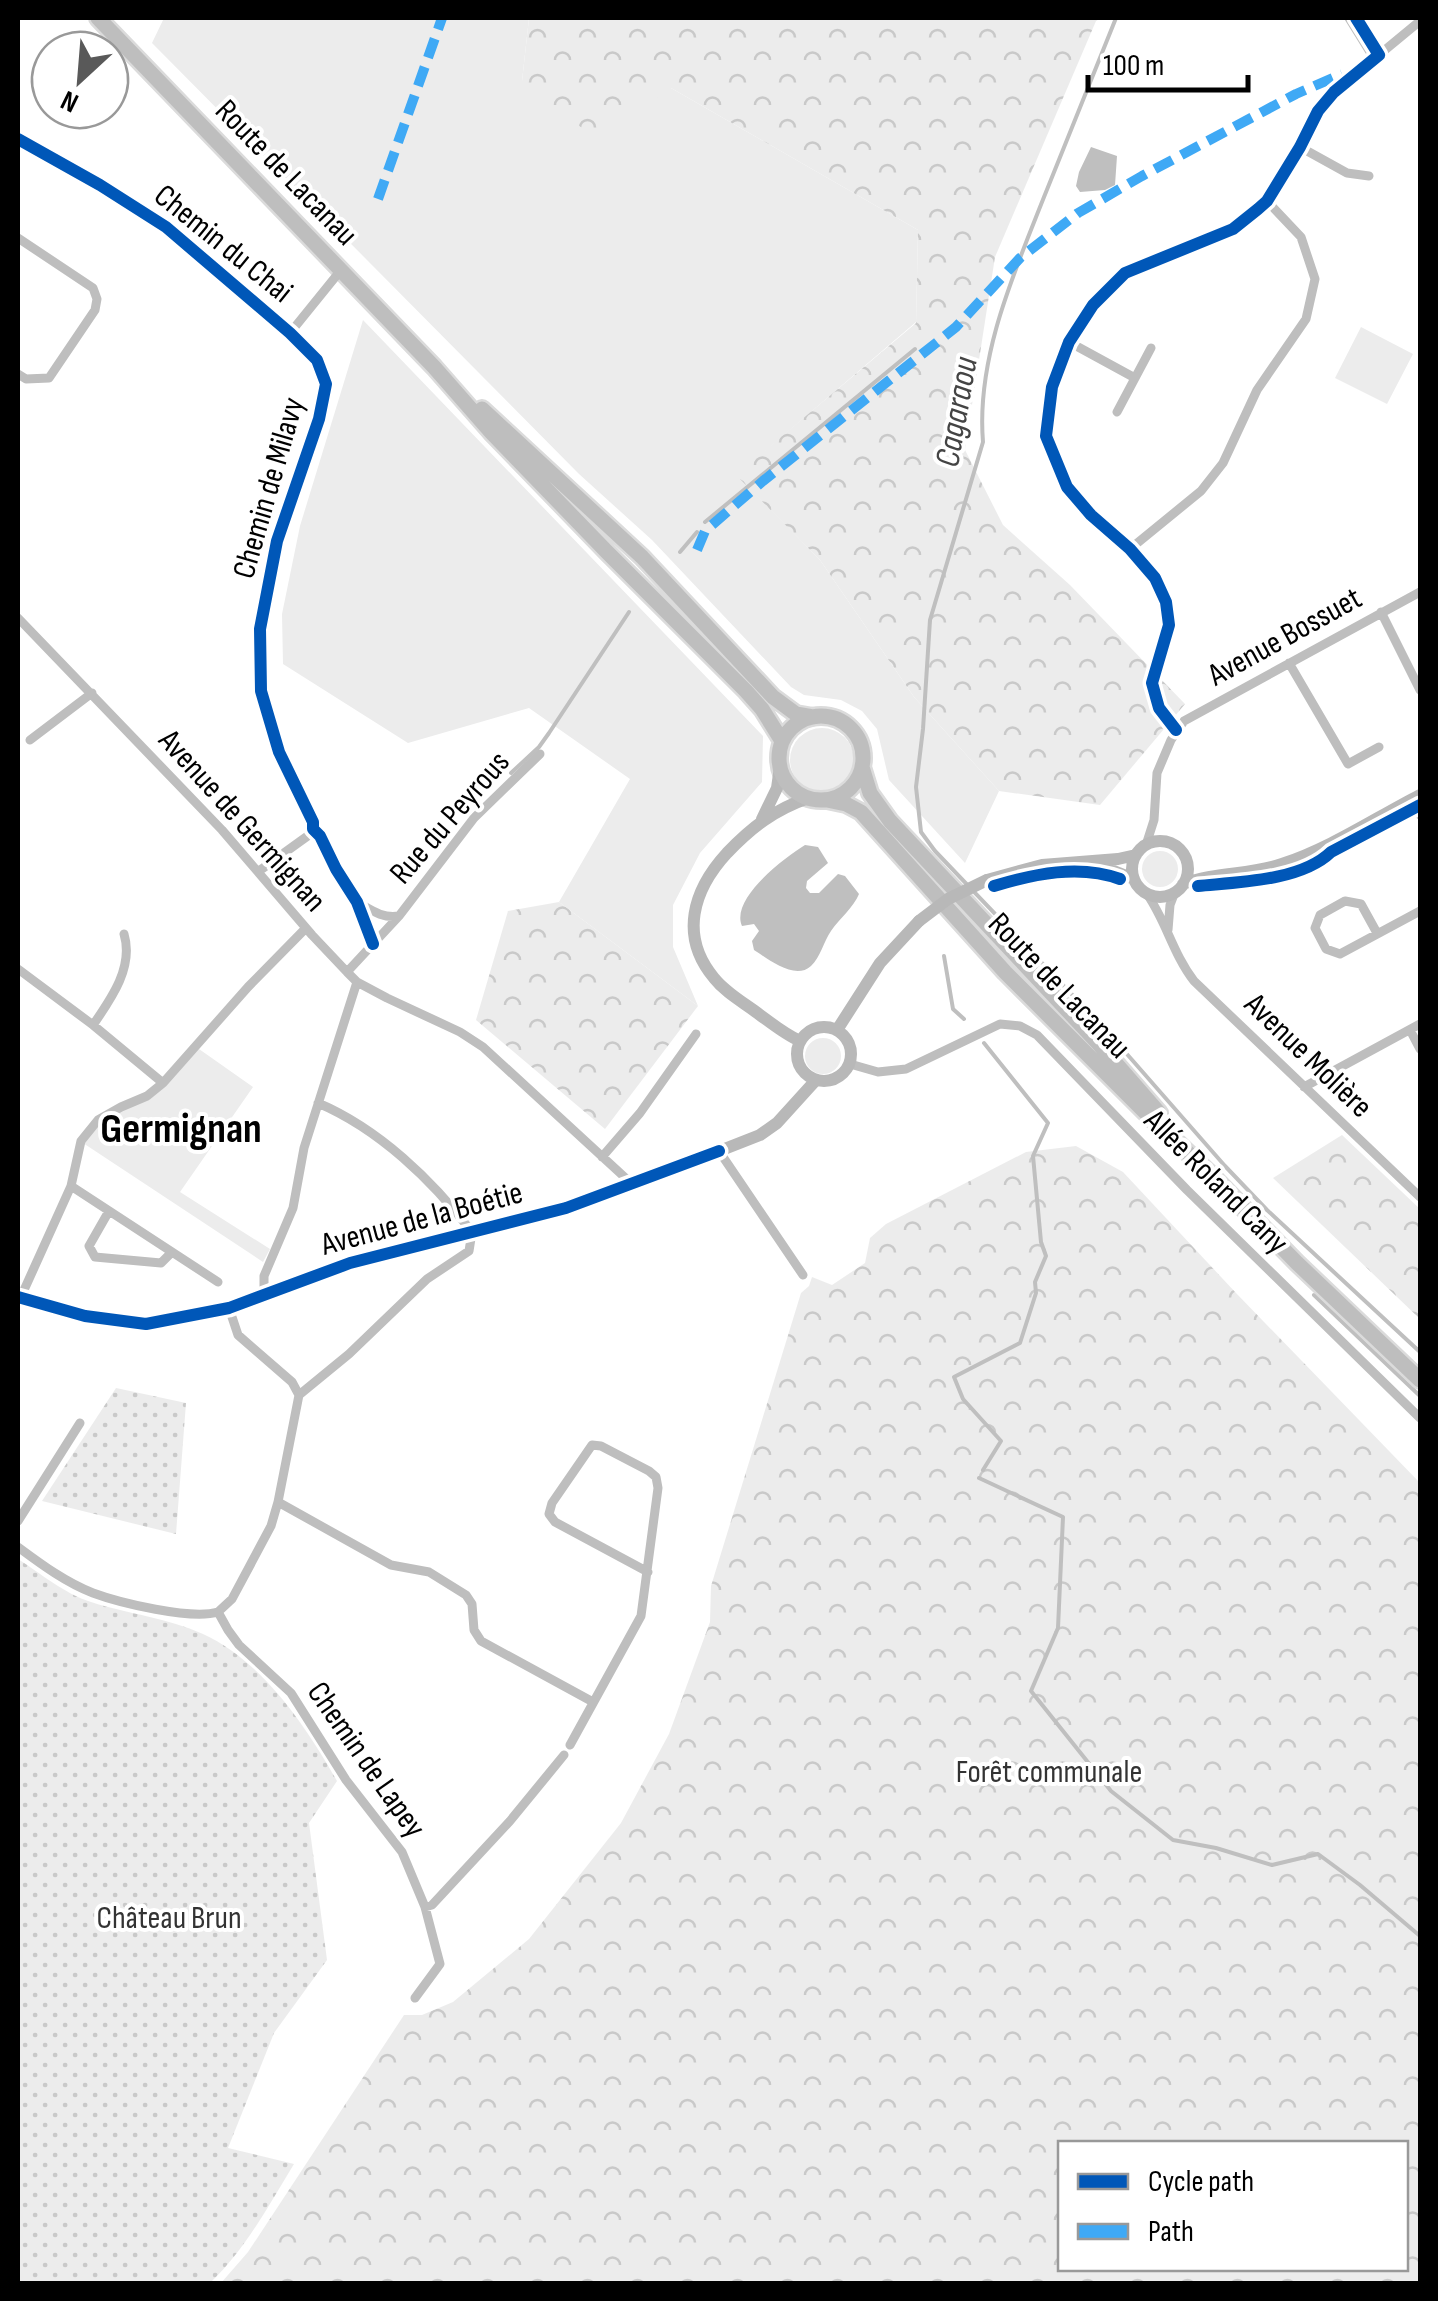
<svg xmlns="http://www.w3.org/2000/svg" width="1438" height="2301" font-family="'Sofia Sans Condensed',sans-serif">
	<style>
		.grass { fill: #ececec }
		.forest { fill: url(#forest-crowns); fill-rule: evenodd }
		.park { fill: url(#park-dots) }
		.water { fill: #bfbfbf }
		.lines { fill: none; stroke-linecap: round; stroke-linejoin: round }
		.stream { stroke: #bfbfbf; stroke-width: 4 }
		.primary-casing { stroke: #dbdbdb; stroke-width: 20 }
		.street { stroke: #bebebe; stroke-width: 9 }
		.secondary { stroke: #b8b8b8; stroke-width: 12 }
		.primary { stroke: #bebebe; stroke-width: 15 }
		.secondary-bridge { stroke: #b8b8b8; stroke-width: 12 }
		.quiet { stroke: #3fa9f5; stroke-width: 10; stroke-dasharray: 20 10; stroke-linecap: butt }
		.cycleway-casing { stroke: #fff; stroke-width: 19 }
		.cycleway { stroke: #0057b8; stroke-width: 12 }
		.labels { text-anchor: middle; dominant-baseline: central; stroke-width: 8; stroke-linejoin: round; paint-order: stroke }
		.street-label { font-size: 32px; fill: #000; stroke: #fff }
		.park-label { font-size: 32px; fill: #333; stroke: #fff }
		.water-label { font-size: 35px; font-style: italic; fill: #444; stroke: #fff }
		.district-label { font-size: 42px; font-weight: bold; fill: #000; stroke: #fff }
	</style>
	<defs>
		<pattern id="forest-crowns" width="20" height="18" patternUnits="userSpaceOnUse" patternTransform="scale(2.5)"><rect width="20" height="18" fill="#ececec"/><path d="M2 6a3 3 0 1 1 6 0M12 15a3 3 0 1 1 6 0" fill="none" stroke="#c9c9c9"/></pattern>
		<pattern id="park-dots" width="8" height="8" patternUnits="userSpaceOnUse" patternTransform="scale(2.5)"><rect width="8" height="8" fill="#ececec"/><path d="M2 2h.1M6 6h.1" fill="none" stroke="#c9c9c9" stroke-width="1.8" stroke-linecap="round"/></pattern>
	</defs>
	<rect width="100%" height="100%" fill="#fff"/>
	<path class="grass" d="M164 18H529L522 81 671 88 918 230 916 322 737 475 820 560 914 697 999 791 965 863 889 780 877 729 862 711 841 700 804 695 791 687 652 540 579 474 152 43Z
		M363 320 763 736 762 782 700 853 673 905V947L698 1006 559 902 630 779 529 708 408 743 283 664 282 614 300 526Z
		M1361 327 1413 354 1387 404 1335 378Z
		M790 760a32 32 0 1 1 64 0a32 32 0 1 1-64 0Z
		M1142 869a18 18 0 1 1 36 0a18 18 0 1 1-36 0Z
		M805 1056a18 18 0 1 1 36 0a18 18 0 1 1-36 0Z
		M199 1049 253 1087 180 1192 270 1249 263 1262 83 1143 89 1131 104 1123 119 1108 141 1101Z"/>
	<path class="forest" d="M529 18H1101L1096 21 995 257 965 450 1003 525 1070 585 1185 704 1100 805 999 791 914 697 820 560 736 475 916 323 918 230 671 88 596 139 522 81Z
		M559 902 698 1006 605 1129 476 1020 508 911Z
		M1342 1135 1420 1209V1319L1273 1178Z
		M1076 1146 1123 1172 1236 1293 1420 1483V2283H221L248 2252 404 2015H422L453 2002 529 1939 621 1823 669 1734 710 1622 711 1586 801 1293 809 1286 812 1277 832 1285 865 1263 870 1238 886 1224 1026 1152ZM1060 2144H1406V2268H1060Z"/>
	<path class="park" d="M116 1388 186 1403 176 1534 42 1501Z
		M18 1559C40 1573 65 1594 91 1602 128 1614 168 1618 203 1634 262 1661 306 1726 337 1781L309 1823 327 1960 274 2033 228 2148 294 2164C269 2205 245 2250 210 2283L21 2284 18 2281Z"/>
	<path class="water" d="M1091 147 1117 156 1115 185 1105 190 1080 192 1076 186 1079 172Z
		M805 845 818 847 828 863 807 881 806 888 810 893H819L838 874 845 876 859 894C854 907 839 919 831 931 824 941 820 958 811 966 795 981 768 959 754 950L752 941 759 931 754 924 742 926C730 899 784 858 805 845Z"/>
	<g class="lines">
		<path class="stream" d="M1116 18C1092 77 1068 137 1044 197 1014 273 976 358 983 442L930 620 923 729 916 787 921 832 935 851 1105 1029 1225 1166 1267 1210 1420 1352
			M1346 18 1372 60
			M705 522 915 349
			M680 552 697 532
			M511 773 539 747 549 733 629 612
			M944 956 953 1009 964 1019
			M1314 1295 1420 1396
			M983 1470 1001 1441 963 1399 954 1377 1020 1343 1036 1293 1035 1282 1046 1256 1041 1242 1033 1156 1048 1123 984 1043
			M979 1478 1063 1517 1058 1628 1031 1691 1111 1791 1173 1840 1216 1848 1272 1865 1318 1854 1360 1885 1420 1936"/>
		<g class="primary-casing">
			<path id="primary" d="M98 18 434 367 491 432 607 552 746 691 762 709 782 741
				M482 409 642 557 773 697 796 714 813 717
				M779 758a42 42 0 1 1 84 0a42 42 0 1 1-84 0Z
				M862 767 870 793 890 821 1098 1043 1159 1113
				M827 800 846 804 861 812 1005 972 1147 1114 1210 1174 1297 1263 1420 1380"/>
		</g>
		<path class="street" d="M18 139 100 185 166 227 290 333 317 360 326 384 319 419 277 541 260 629 261 691 279 752 313 822V829L320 836 336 869 357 902 373 944
			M1300 147 1347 173 1369 176
			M18 238 93 288 97 299 95 310 49 378 26 379 18 374
			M290 333 341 270
			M1069 342 1135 378
			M1117 412 1151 348
			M1130 549 1201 491 1223 463 1257 390 1306 319 1315 279 1301 237 1267 201
			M1381 612 1420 690
			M18 618 222 830 312 935 347 972 357 982 387 998 460 1032 483 1047 632 1184
			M1289 663 1348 764 1379 747
			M1176 730 1159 708 1152 683 1169 625 1166 602 1155 578 1130 549 1091 515 1067 487 1046 436 1052 387 1069 342 1093 305 1125 273 1233 229 1258 209 1267 201 1300 147 1318 111 1334 92 1420 21
			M30 740 92 693
			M1412 799 1420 815
			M1146 845 1154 820 1157 773 1171 740 1184 721 1420 592
			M259 871 309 835 313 829
			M1147 894C1166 921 1173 954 1194 981L1420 1197
			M357 902C371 910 383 919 399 916
			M1168 930 1170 905 1175 892
			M1377 933 1361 904 1345 901 1320 915 1315 928 1326 949 1340 954 1420 911
			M18 969 93 1025 163 1083
			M347 972 399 916 474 818 540 754
			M93 1025C111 999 134 967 124 934
			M1410 1030 1420 1049
			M850 1064 878 1072 906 1069 1000 1024 1020 1026 1037 1035 1187 1190 1420 1418
			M1304 1087 1420 1024
			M719 1151 803 1275
			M602 1157 640 1113 696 1034
			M71 1186 218 1282
			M109 1211 89 1246 95 1257 161 1263 172 1252
			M264 1297V1276L293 1208 304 1148 357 982
			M20 1299 71 1186 81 1141 98 1120 121 1107 147 1096 163 1083 248 987 306 928
			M229 1308 238 1335 292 1382 299 1395 278 1502 271 1526 232 1599 218 1612 228 1630 239 1645 291 1693 346 1780 402 1852 425 1907 440 1964 415 1998
			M299 1395 349 1354 427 1279 469 1251 472 1232C432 1180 379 1129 318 1103
			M278 1502 391 1565 429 1572 466 1595 472 1604 474 1630 481 1641 593 1702
			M18 1521 80 1423
			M18 1547C41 1564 65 1582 93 1593 120 1603 191 1620 218 1612
			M570 1745 641 1616 658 1488 656 1477 649 1471 601 1446 592 1445 552 1503 549 1514 555 1522 648 1572
			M425 1907 432 1905 510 1821 564 1755"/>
		<path class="secondary" d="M762 819 777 788 780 767
			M1132 869a28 28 0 1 1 56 0a28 28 0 1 1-56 0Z
			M1096 864 1134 879
			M987 880 1042 865 1118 859 1136 855
			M1183 884C1215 872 1250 875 1282 864 1331 848 1375 818 1420 795
			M797 1054a27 27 0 1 1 54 0a27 27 0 1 1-54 0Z
			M837 1030 880 963 919 921
			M800 1041C784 1034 770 1022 756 1012 741 1001 725 992 714 978 679 936 693 890 727 853 752 827 774 810 808 798
			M18 1297 85 1316 146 1324 229 1308 350 1263 566 1208 681 1166 760 1135 777 1123 816 1080"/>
		<use href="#primary" class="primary"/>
		<path class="secondary-bridge" d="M919 921 948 899 987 880"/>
		<path class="quiet" d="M378 199 442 18
			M697 550 705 531 763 481 956 327 1020 258 1078 213 1142 176 1296 94 1342 74"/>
		<g class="cycleway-casing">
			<path id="cycleway" d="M18 139 100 185 166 227 290 333 317 360 326 384 319 419 277 541 260 629 261 691 279 752 313 822V829L320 836 336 869 357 902 373 944
				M1176 730 1159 708 1152 683 1169 625 1166 602 1155 578 1130 549 1091 515 1067 487 1046 436 1052 387 1069 342 1093 305 1125 273 1233 229 1258 209 1267 201 1300 147 1318 111 1334 92 1379 55 1356 18
				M994 886C1034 874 1079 864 1120 879
				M1198 886C1239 882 1301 881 1331 852L1420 805
				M18 1297 85 1316 146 1324 229 1308 350 1263 566 1208 719 1151"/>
		</g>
		<use href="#cycleway" class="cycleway"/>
	</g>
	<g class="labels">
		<g class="street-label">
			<text transform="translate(286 173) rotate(46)">Route de Lacanau</text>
			<text transform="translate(223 244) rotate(39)">Chemin du Chai</text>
			<text transform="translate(269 488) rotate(-74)">Chemin de Milavy</text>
			<text transform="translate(1285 637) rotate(-29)">Avenue Bossuet</text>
			<text transform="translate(450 818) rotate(-49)">Rue du Peyrous</text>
			<text transform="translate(242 821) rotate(48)">Avenue de Germignan</text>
			<text transform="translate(1059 986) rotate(46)">Route de Lacanau</text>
			<text transform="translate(1308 1056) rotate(44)">Avenue Molière</text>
			<text transform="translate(1216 1182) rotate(45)">Allée Roland Cany</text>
			<text transform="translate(422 1219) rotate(-15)">Avenue de la Boétie</text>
			<text transform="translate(366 1760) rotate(55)">Chemin de Lapey</text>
		</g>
		<g class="park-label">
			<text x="1049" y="1772">Forêt communale</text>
			<text x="169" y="1918">Château Brun</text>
		</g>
		<g class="water-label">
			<text transform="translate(957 412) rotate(-80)">Cagaraou</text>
		</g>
		<g class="district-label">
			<text x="181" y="1129">Germignan</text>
		</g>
	</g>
	<rect width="1438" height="2301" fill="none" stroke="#000000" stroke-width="40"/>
	<rect x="1058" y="2141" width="350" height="130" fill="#ffffff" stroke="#999999" stroke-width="2.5"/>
	<rect x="1078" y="2174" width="50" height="15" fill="#0057b8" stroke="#999999" stroke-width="2.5"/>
	<text x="1148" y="2191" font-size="30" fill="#000000">Cycle path</text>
	<rect x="1078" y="2224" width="50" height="15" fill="#3fa9f5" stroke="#999999" stroke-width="2.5"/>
	<text x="1148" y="2241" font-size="30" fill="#000000">Path</text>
	<g transform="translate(80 80) rotate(206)"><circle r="48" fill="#ffffff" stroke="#999999" stroke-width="2.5"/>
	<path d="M0-8L18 38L0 25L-18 38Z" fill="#595959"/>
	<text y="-15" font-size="28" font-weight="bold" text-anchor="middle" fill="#000000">N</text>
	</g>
	<path d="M1088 75v15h160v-15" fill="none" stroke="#000000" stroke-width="5"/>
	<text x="1103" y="75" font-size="30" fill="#000000" stroke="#ffffff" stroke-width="8" paint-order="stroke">100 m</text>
</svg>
